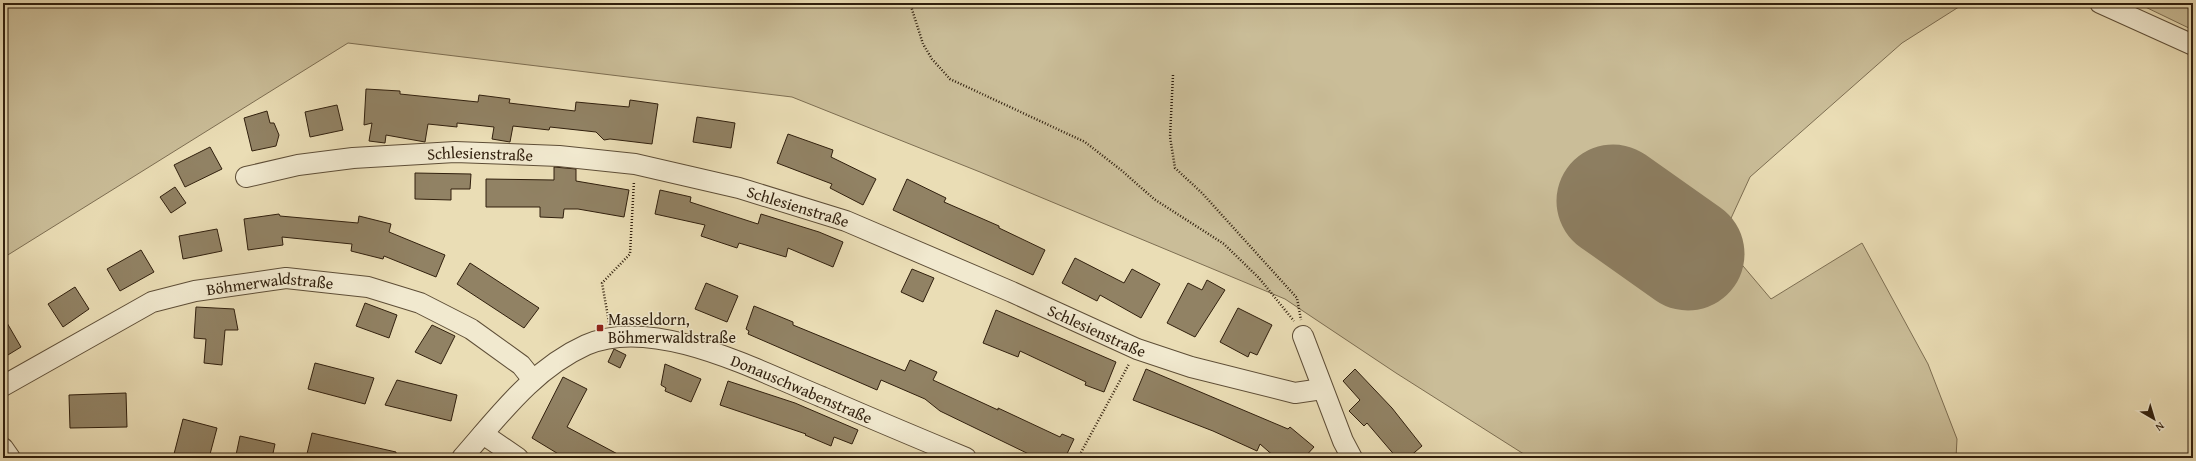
<svg xmlns="http://www.w3.org/2000/svg" width="2196" height="461" font-family="'Gentium Book Plus',serif">
	<style>
		.green { fill: #cabd98; stroke: #7d6e52 }
		.lines { fill: none; stroke-linecap: round; stroke-linejoin: round }
		.runway { stroke: #8d7e61; stroke-width: 113 }
		.building { fill: #918264; stroke: #301f0d }
		.minor-casing { stroke: #5e4e37; stroke-width: 22 }
		.path { stroke: #301f0d; stroke-width: 2.5; stroke-dasharray: 1 2; stroke-linecap: butt }
		.minor { stroke: #f1e9cf; stroke-width: 20 }
		.poi-dot { fill: #8f2418; stroke: #f1e9cf; stroke-width: 1.5 }
		.labels { text-anchor: middle; dominant-baseline: central; stroke-width: 3; stroke-linejoin: round; paint-order: stroke }
		.street-label { font-size: 16px; fill: #301f0d; stroke: #f1e9cf }
		.poi-label { font-size: 16px; fill: #301f0d; stroke: #f1e9cf; text-anchor: start }
	</style>
	<rect width="100%" height="100%" fill="#eaddb5"/>
	<filter id="stains"><feTurbulence type="fractalNoise" baseFrequency=".005" numOctaves="4"/><feColorMatrix values="0 0 0 0 .2 0 0 0 0 .09 0 0 0 0 .02 0 0 0 .5 -.17"/></filter>
	<radialGradient id="worn" r=".72"><stop offset=".6" stop-color="#630" stop-opacity="0"/><stop offset="1" stop-color="#630" stop-opacity=".3"/></radialGradient>
	<path class="green" d="M3 3H1965L1902 43 1750 177 1721 240 1771 299 1862 243 1928 364 1957 439 1956 458H1530L1396 373 1285 299 980 172 792 97 348 43 3 258Z
		M2137 3H2193V30Z"/>
	<g class="lines">
		<path class="runway" d="M1613 201 1688 254"/>
	</g>
	<path class="building" d="M366 89 400 91V94L478 102 479 95 510 99 509 103 575 111 576 102 629 107 630 100 658 104 652 144 610 139 604 140 596 132 550 127 549 130 513 126 510 142 492 139 494 127 457 123V127L428 124 425 142 386 135 385 143 369 141 372 123 364 125Z
		M337 105 343 130 310 137 305 112Z
		M267 111 270 123H274L279 135 276 146 252 151 244 118Z
		M697 117 735 123 731 148 693 142Z
		M788 134 833 150 831 157 876 179 863 205 830 188 832 184 777 163Z
		M210 147 222 169 185 187 174 165Z
		M554 167 576 169V181L629 190 624 217 578 209H564L563 218 540 217V207H486V179L554 180Z
		M415 173 471 174 470 189H451V200L415 199Z
		M907 179 946 198 944 202 999 226V228L1045 250 1033 275 893 210Z
		M175 187 186 203 171 213 160 197Z
		M660 190 691 197 690 202 758 224 761 214 819 232 843 242 833 267 788 248 786 257 739 243 737 248 701 236 705 225 655 214Z
		M279 214 280 216 358 223 359 216 391 224 389 232 445 255 436 277 384 256 383 259 351 251 352 244 282 237 283 245 248 250 244 219Z
		M217 229 222 251 183 259 179 236Z
		M141 250 154 272 120 291 107 269Z
		M1075 258 1124 283 1132 269 1160 284 1141 318 1100 295 1097 301 1062 283Z
		M470 263 539 308 524 328 457 284Z
		M912 269 934 278 923 302 901 292Z
		M1207 280 1225 290 1195 337 1167 323 1188 283 1202 290Z
		M706 283 738 296 727 322 695 309Z
		M75 287 89 309 63 327 48 304Z
		M365 303 397 315 389 338 356 326Z
		M754 306 793 322V325L905 371 910 360 937 372 933 380 998 410V408L1060 437 1062 434 1074 439 1065 458H1037L940 411 925 399 881 380 877 390 748 334 749 331 746 329Z
		M196 307 234 309 238 330H225L222 365 204 363 206 339 194 338Z
		M1238 308 1272 325 1257 355 1250 352 1248 357 1220 342Z
		M996 310 1116 362 1104 392 1085 385 1086 382 1020 351 1018 357 983 343Z
		M3 316 21 347 3 358Z
		M432 325 455 336 441 364 415 352Z
		M614 349 626 355 620 368 608 362Z
		M315 363 374 378 365 404 308 389Z
		M665 364 701 379 691 402 665 391 666 388 661 385Z
		M1146 369 1288 429 1290 427 1314 447 1304 458H1276L1260 444 1257 451 1213 431 1133 400Z
		M1355 369 1392 408 1422 446 1408 458H1397L1367 423 1364 426 1349 411 1360 400 1343 381Z
		M563 377 587 389 567 427 625 458H565L532 438Z
		M397 380 457 395 451 421 385 405Z
		M728 381 795 403 858 430 852 444 834 437 831 446 805 435 806 434 720 405Z
		M126 393 127 427 70 428 69 395Z
		M183 419 217 428 209 458H191L174 454Z
		M312 433 396 452V458H306Z
		M240 436 275 444 272 458H248L236 455Z"/>
	<g class="lines">
		<g class="minor-casing">
			<g id="minor">
				<path d="M2100 3 2193 45"/>
				<path id="s1" d="M246 177 298 165 353 158 455 152 559 156 635 164 739 188 846 221 1012 292 1137 349 1191 367 1295 393 1322 389"/>
				<path d="M1303 336 1343 441 1352 458"/>
				<path id="s2" d="M3 386 152 302 195 291 286 278 368 287 420 303 471 329 521 365 533 380"/>
				<path d="M483 434 518 458"/>
				<path d="M3 448 10 458"/>
				<path id="s3" d="M462 458C499 416 533 369 586 345 654 315 758 371 822 397 870 418 918 438 966 458"/>
			</g>
		</g>
		<path class="path" d="M910 3 923 44 932 59 950 79 1085 142 1121 170 1154 199 1224 244 1259 278 1294 321
			M1173 75 1170 137 1175 168 1202 193 1297 298 1301 320
			M609 322 602 283 630 254 634 181
			M1078 458 1129 364"/>
		<use href="#minor" class="minor"/>
	</g>
	<rect class="poi-dot" x="596" y="324" width="8" height="8" rx="2"/>
	<g class="labels">
		<g class="street-label">
			<text stroke="none"><textPath href="#s1" startOffset="236">Schlesienstraße</textPath></text>
			<text stroke="none"><textPath href="#s1" startOffset="560">Schlesienstraße</textPath></text>
			<text stroke="none"><textPath href="#s2" startOffset="291">Böhmerwaldstraße</textPath></text>
			<text stroke="none"><textPath href="#s1" startOffset="884">Schlesienstraße</textPath></text>
			<text stroke="none"><textPath href="#s3" startOffset="395">Donauschwabenstraße</textPath></text>
		</g>
		<g class="poi-label">
			<text x="608" y="319">Masseldorn,<tspan x="608" dy="18">Böhmerwaldstraße</tspan></text>
		</g>
	</g>
	<rect width="2196" height="461" fill="none" stroke="#eaddb5" stroke-width="16"/>
	<rect x="4" y="4" width="2188" height="453" fill="none" stroke="#301f0d" stroke-width="2"/>
	<rect x="8" y="8" width="2180" height="445" fill="none" stroke="#301f0d"/>
	<g transform="translate(2154 419) rotate(142)" stroke="#f1e9cf" stroke-width="3" paint-order="stroke">
	<path d="M0-3L7 15L0 10L-7 15Z" fill="#301f0d"/>
	<text y="-6" font-size="11" font-weight="bold" text-anchor="middle" fill="#301f0d">N</text>
	</g>
	<rect width="100%" height="100%" filter="url(#stains)"/>
	<rect width="100%" height="100%" fill="url(#worn)"/>
</svg>
